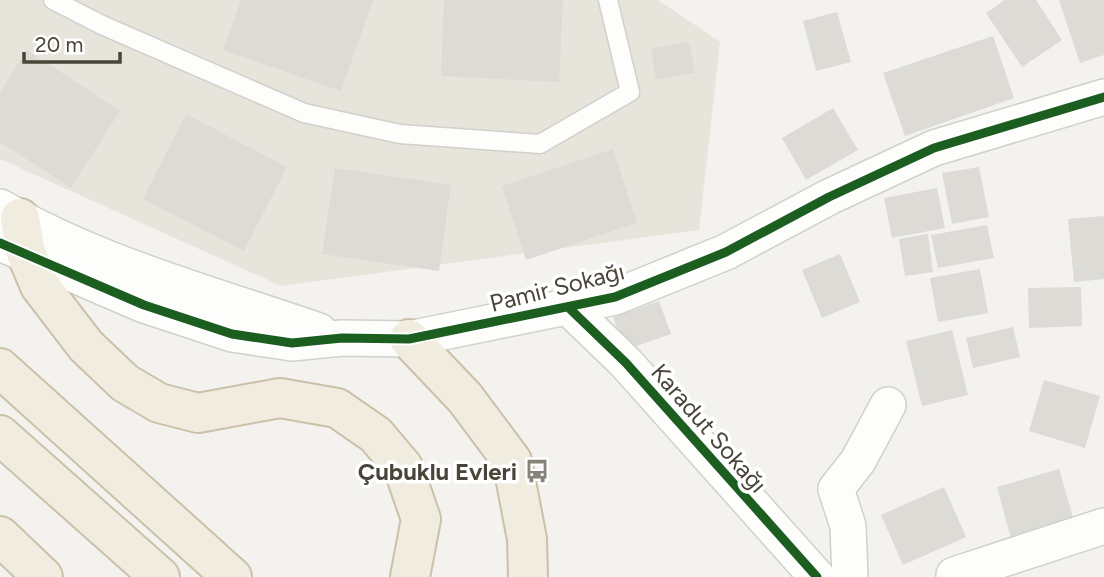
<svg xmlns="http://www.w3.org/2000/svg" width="1104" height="577" font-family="Figtree,sans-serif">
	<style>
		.residential { fill: #e7e4db }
		.building { fill: #dddbd6 }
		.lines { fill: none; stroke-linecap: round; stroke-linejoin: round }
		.service-casing { stroke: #d1d0cb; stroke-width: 21 }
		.minor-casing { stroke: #d1d0cb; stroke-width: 38 }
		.trunk-casing { stroke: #cbc1a9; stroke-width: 42 }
		.service { stroke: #fdfdfc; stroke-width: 18 }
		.minor { stroke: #fdfdfc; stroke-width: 35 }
		.trunk { stroke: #f0ece0; stroke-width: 38 }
		.cycleway-casing { stroke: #fff; stroke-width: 13 }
		.cycleway { stroke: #1b5e20; stroke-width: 9 }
		.labels { text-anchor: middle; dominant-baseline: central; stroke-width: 7; stroke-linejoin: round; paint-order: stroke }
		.street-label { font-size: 24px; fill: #4a4539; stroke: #fff }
		.poi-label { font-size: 24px; font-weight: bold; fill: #4a4539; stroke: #fff; text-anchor: end }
	</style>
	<rect width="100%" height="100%" fill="#f3f2ee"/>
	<path class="residential" d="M0 0H658L720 42 699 230 281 286 0 159Z"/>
	<path class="building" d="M241 0H373L341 91 223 50Z
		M444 0H563L559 82 441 76Z
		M1005 0H1036L1062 40 1022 67 986 13Z
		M1059 0H1104V55L1080 63Z
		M837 12 851 62 816 71 803 21Z
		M993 36 1014 98 905 136 883 73Z
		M689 42 695 73 656 80 651 49Z
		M27 50 120 111 71 188 0 142V92Z
		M833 108 858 150 806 180 782 138Z
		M186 114 287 167 244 251 143 199Z
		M613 149 637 223 526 260 502 186Z
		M979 167 989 217 952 224 942 173Z
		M335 168 451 185 439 271 322 254Z
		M937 188 945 228 892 238 884 198Z
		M1104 216V279L1074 282 1068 219Z
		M987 225 994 258 938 268 931 235Z
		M928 234 933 272 905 276 899 239Z
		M840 254 860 302 822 318 802 270Z
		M980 269 988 313 938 322 930 278Z
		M1081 287 1082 326 1029 328 1028 288Z
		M659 301 671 334 625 350 613 317Z
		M1013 327 1020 357 973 368 966 338Z
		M952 330 968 395 922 406 906 341Z
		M1044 380 1100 396 1085 448 1029 431Z
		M1059 469 1075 524 1012 542 997 487Z
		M944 487 966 537 903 565 881 515Z"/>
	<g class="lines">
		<g class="service-casing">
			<path id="service" d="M53 0 102 25 304 113 400 134 540 144 630 92 608 0"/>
		</g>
		<g class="minor-casing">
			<path id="minor" d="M0 207C98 264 212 294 319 331
				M0 243 144 305 232 334 292 343 342 338 409 339 615 297 726 252 829 197 934 148 1104 97
				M569 308 626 363 817 577
				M954 575 1104 526
				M850 577 848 526 836 489 858 461 888 405"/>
		</g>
		<g class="trunk-casing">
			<path id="trunk" d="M20 218 26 253 40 286 86 346 125 383 159 403 198 413 280 398 337 408 376 435 403 467 421 519 410 577
				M409 339 465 398 512 461 527 539 528 577
				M0 368 232 577
				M0 435 160 577
				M0 536 43 577"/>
		</g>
		<use href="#service" class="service"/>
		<use href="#minor" class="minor"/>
		<use href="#trunk" class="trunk"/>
		<g class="cycleway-casing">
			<path id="cycleway" d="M0 243 144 305 232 334 292 343 342 338 409 339 615 297 726 252 829 197 934 148 1104 97
				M569 308 626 363 817 577"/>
		</g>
		<use href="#cycleway" class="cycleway"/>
	</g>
	<defs>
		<g id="bus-bare" transform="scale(1.89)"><path d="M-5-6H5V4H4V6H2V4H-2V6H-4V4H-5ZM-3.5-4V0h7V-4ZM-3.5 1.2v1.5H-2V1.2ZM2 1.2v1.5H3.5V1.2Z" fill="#858278" stroke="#fff" stroke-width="2.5" paint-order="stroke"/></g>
	</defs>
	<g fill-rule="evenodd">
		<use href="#bus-bare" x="537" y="471"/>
	</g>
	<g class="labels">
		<g class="street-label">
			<text transform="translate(557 287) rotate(-14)">Pamir Sokağı</text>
			<text transform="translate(709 428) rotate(49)">Karadut Sokağı</text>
		</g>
		<g class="poi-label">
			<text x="517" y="471">Çubuklu Evleri</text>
		</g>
	</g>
	<path d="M24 52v10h96v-10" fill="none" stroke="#4a4539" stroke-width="3.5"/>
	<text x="35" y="52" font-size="21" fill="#4a4539" stroke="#ffffff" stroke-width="5" paint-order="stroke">20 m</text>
</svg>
